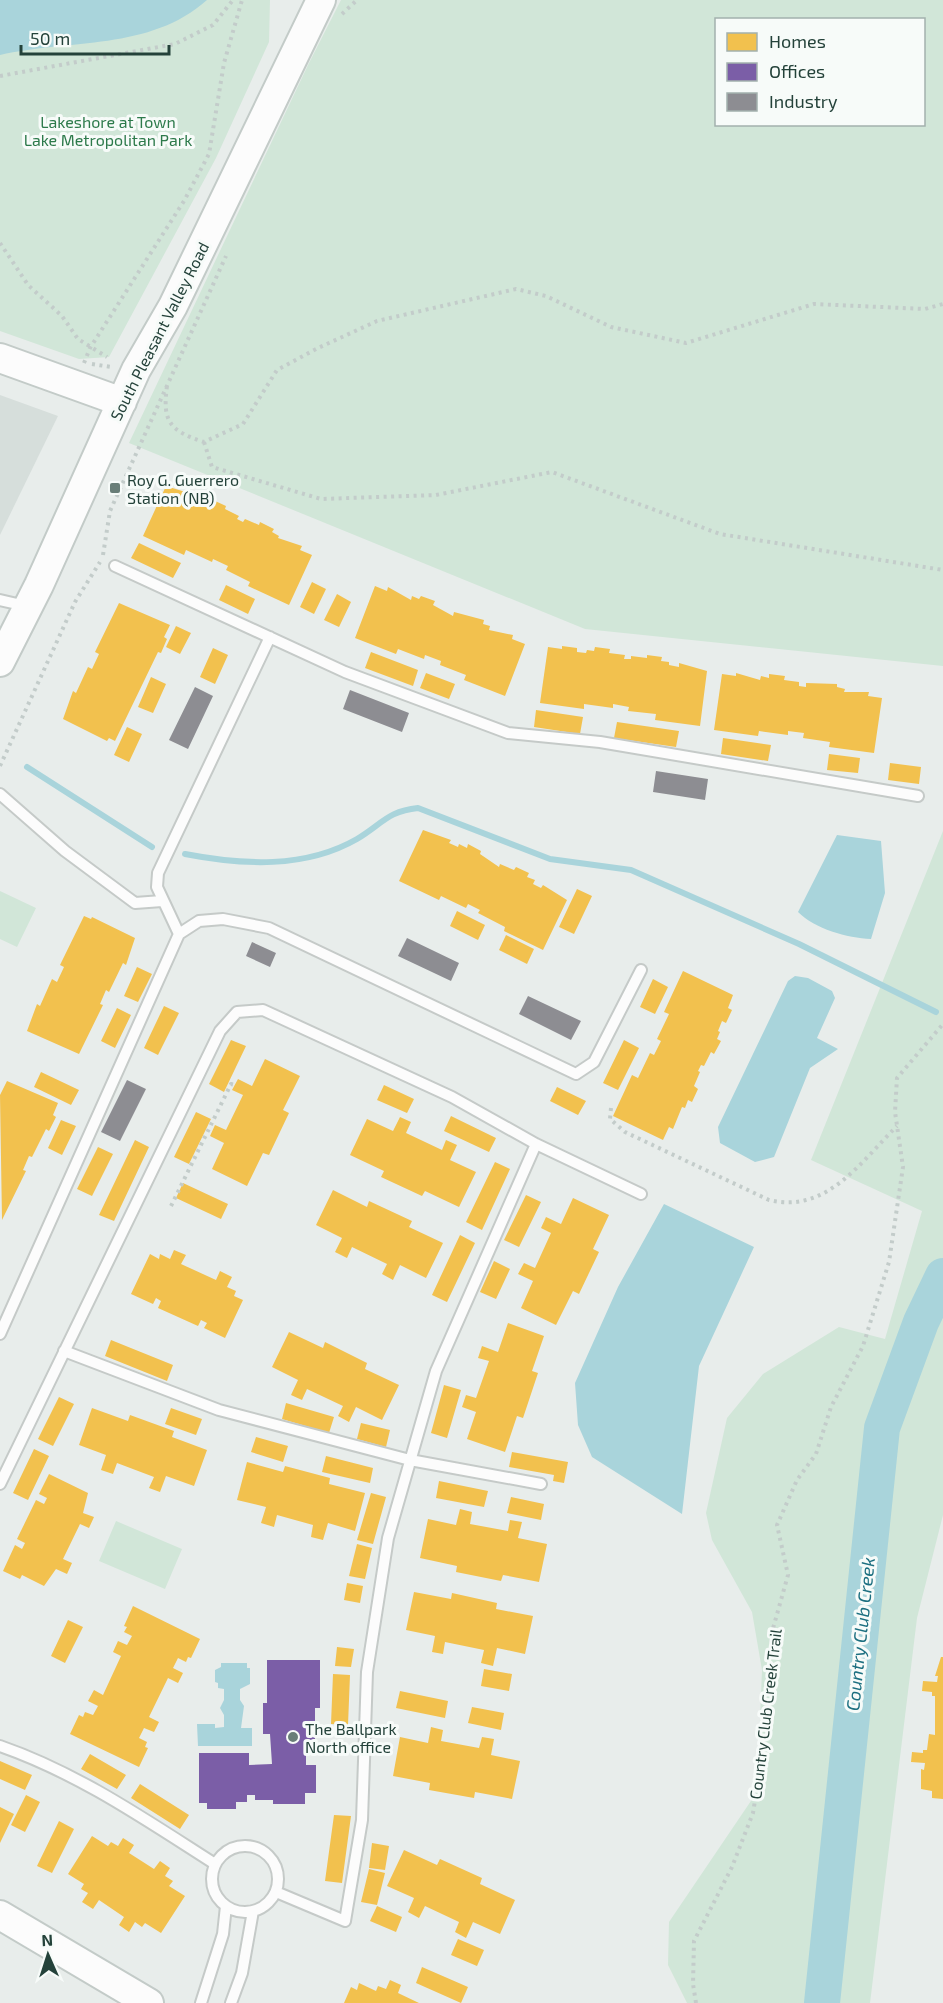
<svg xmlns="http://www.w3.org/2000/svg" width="943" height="2003" font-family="'Exo 2',sans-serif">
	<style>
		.built { fill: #d6dedb }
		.green { fill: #d1e6d8; fill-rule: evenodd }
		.water { fill: #a9d4db }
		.homes { fill: #f2c14e }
		.offices { fill: #7b5ea7 }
		.industry { fill: #8d8d92 }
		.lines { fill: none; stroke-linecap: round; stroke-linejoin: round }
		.stream { stroke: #a9d4db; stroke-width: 6 }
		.river { stroke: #a9d4db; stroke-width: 36 }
		.lane-casing { stroke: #c5cac8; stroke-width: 14 }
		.secondary-casing { stroke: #c3cbc8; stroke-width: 32 }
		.path { stroke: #c3ccca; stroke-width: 4; stroke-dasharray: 3 4.5; stroke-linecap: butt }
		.lane { stroke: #fcfcfc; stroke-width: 10 }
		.secondary { stroke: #fcfcfc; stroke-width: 28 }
		.poi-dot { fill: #697e78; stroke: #f7fbf9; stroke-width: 2 }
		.labels { text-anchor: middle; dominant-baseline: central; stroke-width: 6; stroke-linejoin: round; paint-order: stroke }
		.park-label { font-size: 16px; fill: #2d7a4b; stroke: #f7fbf9 }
		.street-label { font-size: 16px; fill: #24423a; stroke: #f7fbf9 }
		.poi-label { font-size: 16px; fill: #24423a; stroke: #f7fbf9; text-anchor: start }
		.water-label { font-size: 18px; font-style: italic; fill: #1c6f80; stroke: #f7fbf9 }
	</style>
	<rect width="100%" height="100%" fill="#e8edeb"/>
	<path class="built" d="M0 395 58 416 0 535Z"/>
	<path class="green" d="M161 0H270L269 42 216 158 109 357 79 359 0 331V41Z
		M341 0H943V666L585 629 129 443 309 63ZM716 20H924V124H716Z
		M943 831V1515L917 1618 870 2003H687L668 1965 669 1922 757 1792 762 1670 752 1612 712 1540 706 1513 727 1418 763 1374 839 1327 885 1339 922 1211 811 1160Z
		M0 891 36 908 17 947 0 939Z
		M116 1521 182 1549 165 1589 99 1561Z"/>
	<path class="water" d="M0 0H207C150 51 69 39 0 55Z
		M837 835 881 841 885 893 871 939C847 938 815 929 798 912Z
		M795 976 808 978 832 991 835 998 817 1038 838 1049 810 1068 774 1157 755 1162 720 1143 718 1127 788 981Z
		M664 1204 754 1247 699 1366 682 1514 592 1457 578 1425 575 1383 618 1287Z
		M221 1663H247V1668H250V1684L240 1689V1700L244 1706 241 1728H252V1746H198L197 1724H215V1728L224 1727V1715L220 1708 224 1700V1689L218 1688V1683L215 1682V1670L221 1667Z"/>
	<path class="homes" d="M166 486 195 495 194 498 203 503 204 499 211 503 213 500 226 506 225 509 239 516 237 519 243 522 245 519 259 525 260 522 274 529 272 532 279 536 278 538 302 546 300 550 312 555 289 605 248 586 250 582 226 570 228 566 213 559 212 562 186 550 184 555 143 536Z
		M139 543 181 563 173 578 131 558Z
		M312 582 326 589 314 614 300 607Z
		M226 585 255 599 248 614 219 600Z
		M375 586 387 591 388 587 411 600 412 596 419 599 421 596 435 601 433 605 453 616 454 612 484 620 483 624 490 626 489 630 513 635 512 639 525 644 505 696 464 680 466 675 440 665 441 661 425 655 424 659 398 649 396 654 355 638Z
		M337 594 351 602 339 627 324 620Z
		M119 603 170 625 164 637 167 639 161 653 158 652 115 741 109 738 107 741 63 719 73 691 76 693 88 667 92 669 99 654 95 652Z
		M176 626 191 633 180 654 166 647Z
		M562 646 577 648V652L586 653 587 650 594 651 595 647 610 649 609 653 625 655 624 659H631V656L647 658V655L662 657 661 661 669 662V665L679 667V663L707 671 700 726 655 720 656 714 628 711 629 707 613 704V708L584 704V709L540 703 548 647 562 649Z
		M213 648 228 655 215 684 200 677Z
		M371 652 418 670 413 686 365 668Z
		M426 673 455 684 449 699 420 688Z
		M736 673 760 680 761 676 769 678V674L785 676 784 680 799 682V686L806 687V683L837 684V687L845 689 844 692H869L868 696 882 698 874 753 829 747 830 742 803 738 804 733 788 731V735L759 731 758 736 714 730 722 674 736 676Z
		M151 677 166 684 153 713 138 707Z
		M536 710 583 717 580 734 534 727Z
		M617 722 679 731 676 747 614 738Z
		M127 727 142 734 129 762 114 755Z
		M723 738 771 745 768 761 721 754Z
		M829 754 860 758 858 773 827 770Z
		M890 763 921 767 919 784 888 780Z
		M423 830 451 840 449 843 458 847 459 844 467 848 468 844 481 851 480 854 499 867 500 864 514 870 516 867 529 873 527 877 535 880 533 884 541 888 543 885 567 900 543 950 504 931 505 927 478 913 480 910 468 904 466 908 441 896 439 900 399 881Z
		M577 889 592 896 574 934 559 927Z
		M457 911 485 925 478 940 450 926Z
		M84 916 91 919 92 917 135 938 126 965 123 963 109 992 106 990 100 1004 103 1005 79 1054 27 1031 37 1004 40 1006 52 979 57 982 64 967 60 965Z
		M506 935 534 949 527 964 499 950Z
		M137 967 152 974 138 1002 124 996Z
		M683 971 733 995 728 1008 732 1010 726 1023 722 1021 718 1031 720 1032 717 1039 721 1041 714 1054 711 1052 704 1066 701 1065 698 1071 700 1072 694 1086 698 1089 692 1102 688 1100 685 1108 682 1107 673 1129 669 1127 663 1140 613 1116 632 1075 638 1078 650 1053 654 1055 661 1041 657 1039 669 1014 664 1012Z
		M653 979 668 987 655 1014 640 1007Z
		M164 1006 179 1013 158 1055 144 1048Z
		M117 1008 131 1015 115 1048 101 1041Z
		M231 1040 246 1046 224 1092 209 1084Z
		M624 1040 639 1048 618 1090 603 1083Z
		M265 1059 300 1076 283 1110 289 1113 269 1155 263 1153 247 1186 212 1169 224 1143 210 1136 215 1125 226 1130 243 1095 232 1090 238 1079 252 1086Z
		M41 1072 79 1090 71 1105 34 1087Z
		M7 1081 58 1103 53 1115 56 1117 49 1131 46 1129 32 1157 29 1156 23 1170 26 1171 2 1220 0 1095Z
		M384 1085 414 1099 407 1113 377 1100Z
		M557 1087 586 1101 578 1115 550 1101Z
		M196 1112 211 1119 189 1164 174 1157Z
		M451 1116 496 1138 489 1152 444 1131Z
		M400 1117 411 1122 406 1133 442 1150 446 1140 457 1145 450 1160 476 1172 459 1207 425 1191 422 1196 381 1177 384 1171 350 1155 367 1119 393 1131Z
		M61 1120 76 1126 62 1155 48 1148Z
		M135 1140 149 1147 114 1221 99 1215Z
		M98 1147 113 1154 92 1196 77 1189Z
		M495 1162 510 1169 482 1230 466 1222Z
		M183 1183 228 1204 221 1219 176 1198Z
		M333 1190 367 1207 369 1201 412 1221 409 1227 443 1243 426 1278 400 1265 393 1280 382 1274 387 1264 352 1247 347 1258 335 1252 342 1238 316 1225Z
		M526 1195 541 1202 519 1247 504 1240Z
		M573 1198 609 1215 593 1249 599 1252 579 1294 573 1291 556 1325 521 1308 533 1281 518 1274 524 1263 535 1268 551 1233 541 1228 546 1217 561 1224Z
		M460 1235 475 1243 447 1302 432 1295Z
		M174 1250 186 1255 181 1264 216 1280 220 1271 232 1277 227 1287 236 1291 234 1296 243 1300 225 1338 204 1328 207 1323 201 1320 198 1326 158 1308 161 1301 156 1298 153 1304 131 1294 150 1254 159 1259 160 1254 170 1259Z
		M494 1261 510 1269 496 1299 480 1292Z
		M508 1323 544 1336 532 1371 538 1373 523 1418 517 1416 505 1452 467 1439 476 1412 462 1407 466 1395 476 1398 489 1361 478 1358 482 1346 498 1352Z
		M289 1332 323 1348 325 1342 367 1363 365 1369 399 1385 382 1420 356 1407 349 1422 338 1416 343 1406 307 1389 302 1400 291 1395 298 1380 272 1367Z
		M111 1340 173 1365 167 1381 105 1356Z
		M444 1385 461 1390 447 1438 431 1433Z
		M59 1397 74 1404 53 1446 38 1439Z
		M286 1403 334 1417 329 1433 282 1419Z
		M92 1408 128 1421 130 1415 174 1431 172 1437 207 1450 194 1486 166 1476 160 1492 149 1488 154 1477 117 1463 113 1474 101 1470 106 1455 79 1445Z
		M171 1408 202 1419 196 1435 165 1424Z
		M361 1423 390 1430 386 1447 357 1439Z
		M256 1437 288 1446 283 1462 251 1452Z
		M34 1449 49 1456 28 1500 13 1493Z
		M512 1452 568 1462 564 1483 553 1481 554 1475 509 1467Z
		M326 1456 373 1468 370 1483 322 1472Z
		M247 1462 283 1472 285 1466 330 1478 329 1484 365 1493 355 1531 328 1523 323 1540 311 1537 313 1525 277 1515 274 1527 261 1523 266 1507 237 1500Z
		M49 1474 88 1493 83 1513 94 1517 89 1528 80 1524 63 1559 72 1563 67 1574 56 1569 44 1586 22 1575 20 1579 3 1571 15 1545 22 1549 25 1543 17 1539 36 1500 44 1504 47 1498 39 1494Z
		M439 1481 488 1491 484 1507 436 1498Z
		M371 1493 386 1497 373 1544 357 1540Z
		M511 1497 544 1504 541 1520 507 1513Z
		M460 1509 472 1512 470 1524 508 1531 510 1520 522 1522 518 1538 547 1544 539 1582 503 1575 501 1581 456 1572 457 1566 420 1558 428 1519 456 1525Z
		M357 1544 372 1548 365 1579 349 1576Z
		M347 1583 363 1586 360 1603 344 1600Z
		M414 1592 451 1599 452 1593 497 1603 496 1609 533 1616 525 1654 497 1648 493 1666 481 1663 484 1650 445 1642 443 1654 432 1652 435 1636 406 1630Z
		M133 1606 200 1639 191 1658 188 1657 186 1662 178 1658 173 1668 183 1673 178 1683 168 1678 149 1717 159 1722 154 1732 144 1728 139 1738 147 1742 145 1747 148 1748 139 1767 70 1734 79 1715 83 1717 85 1712 93 1715 98 1706 88 1701 94 1690 103 1695 121 1656 113 1652 118 1641 127 1645 132 1636 124 1632 127 1627 124 1626Z
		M68 1620 83 1627 65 1663 51 1656Z
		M337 1647 354 1649 351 1667 335 1666Z
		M941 1657H943V1799L932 1798V1791L921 1789V1769L924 1770 925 1763 911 1762 912 1752 923 1753V1750H927L929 1734 935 1735V1696H932V1692L922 1691 923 1681 937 1682 938 1676H935Z
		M484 1669 512 1674 509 1691 481 1686Z
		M333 1674 350 1675 348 1725 331 1724Z
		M400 1691 448 1701 445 1718 396 1708Z
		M472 1707 504 1713 501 1730 468 1723Z
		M431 1727 443 1730 441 1741 479 1748 482 1737 494 1739 491 1755 520 1761 512 1799 475 1792 474 1798 429 1790 430 1783 393 1776 400 1737 428 1743Z
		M90 1754 126 1775 117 1789 81 1769Z
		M0 1761 32 1775 25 1790 0 1779Z
		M140 1784 189 1815 180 1829 131 1798Z
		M26 1795 40 1802 25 1832 11 1825Z
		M0 1807 14 1814 0 1843Z
		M334 1815 351 1816 342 1883 325 1881Z
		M59 1821 74 1829 52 1873 37 1866Z
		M92 1836 108 1846 111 1842 118 1846 123 1838 134 1845 129 1853 154 1869 160 1861 170 1868 165 1876 173 1881 169 1886 185 1896 161 1933 145 1923 142 1927 135 1922 129 1932 119 1925 124 1917 99 1900 93 1909 82 1902 88 1893 81 1889 84 1884 68 1874Z
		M372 1843 389 1846 385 1870 369 1868Z
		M404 1850 437 1865 440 1859 482 1878 480 1884 515 1900 500 1934 473 1922 466 1938 455 1932 459 1922 425 1906 419 1918 408 1912 414 1898 387 1886Z
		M369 1869 385 1873 377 1905 361 1902Z
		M377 1906 402 1917 396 1932 370 1921Z
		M458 1939 484 1950 477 1966 451 1955Z
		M422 1967 468 1987 461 2003 416 1983Z
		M390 1980 401 1985 398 1993 419 2003H344L351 1987 357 1990 359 1983 376 1991 378 1986 386 1989Z"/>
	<path class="offices" d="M267 1660H320V1708H315V1740H306V1765H316V1793H305V1804H273V1800H255V1795H247V1802H236V1809H207V1803H199V1753H249V1765L272 1764 270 1734H263V1703H267Z"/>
	<path class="industry" d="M195 687 213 696 188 749 169 740Z
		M350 690 409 713 402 732 343 709Z
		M656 771 708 779 705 800 653 792Z
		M407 938 459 963 451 981 398 956Z
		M252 942 276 953 270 967 246 956Z
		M528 996 581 1021 571 1040 519 1014Z
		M127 1080 146 1089 120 1141 101 1132Z"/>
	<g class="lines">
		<path class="stream" d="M27 767 152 847
			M185 854C242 865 305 869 357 839 382 824 388 811 418 808L550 859 631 870 799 944 936 1012"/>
		<path class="river" d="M822 2003 882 1428 921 1322 943 1276"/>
		<g class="lane-casing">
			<path id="lane" d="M115 566 345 672 508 733 600 742 918 796
				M0 600 26 606
				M0 794 65 851 135 903 162 901
				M179 934 157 887 158 873 270 637
				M0 1334 179 934 199 921 223 919 269 928 576 1074 594 1062 641 970
				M64 1351 219 1410 410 1460 541 1484
				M0 1484 220 1031 237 1012 263 1010 452 1097 536 1144 641 1194
				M0 1746C78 1773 146 1820 215 1864
				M212 1879a33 33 0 1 1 66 0a33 33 0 1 1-66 0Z
				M276 1892 345 1921 362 1820 367 1672 388 1538 436 1371 536 1144
				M201 2003 223 1934 226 1906
				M231 2003 242 1973 253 1911"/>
		</g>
		<g class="secondary-casing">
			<path id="secondary" d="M0 358 122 402
				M0 662 39 585 136 370 173 306 321 0
				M0 1915 149 2003"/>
		</g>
		<path class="path" d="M342 14 357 0
			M0 76 175 44 213 25 233 0
			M0 243 28 285 62 316 78 339 107 357
			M84 363 90 348 184 201 209 154 224 63 242 0
			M92 364 111 367
			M167 386C162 422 170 431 204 442L243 424 277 370 318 348 377 321 516 289 546 296 611 327 686 343 814 304 925 309 943 304
			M204 442 212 467 321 499 436 495 552 472 720 534 943 570
			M103 555 110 511 226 256
			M0 766 75 602 100 562
			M611 1108 610 1119 625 1132 769 1200C826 1214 860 1163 897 1126
			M171 1206 231 1084 235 1085
			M696 2003 693 1984 694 1941 732 1867 753 1813 767 1725 772 1632 788 1575 777 1525 797 1480 816 1454 831 1407 863 1346 889 1262 903 1167 895 1112 897 1078 943 1024"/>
		<use href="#lane" class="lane"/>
		<use href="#secondary" class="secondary"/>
	</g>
	<g class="poi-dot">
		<rect x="109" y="482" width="12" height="12" rx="3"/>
		<circle cx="293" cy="1737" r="6"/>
	</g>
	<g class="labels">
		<g class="park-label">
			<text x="108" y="121">Lakeshore at Town<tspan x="108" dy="18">Lake Metropolitan Park</tspan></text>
		</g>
		<g class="street-label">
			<text transform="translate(159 331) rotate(-63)">South Pleasant Valley Road</text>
			<text transform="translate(765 1714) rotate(-83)">Country Club Creek Trail</text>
		</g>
		<g class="poi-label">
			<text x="127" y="479">Roy G. Guerrero<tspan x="127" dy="18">Station (NB)</tspan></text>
			<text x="305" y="1728">The Ballpark<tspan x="305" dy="18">North office</tspan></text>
		</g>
		<g class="water-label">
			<text transform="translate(860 1634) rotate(-84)">Country Club Creek</text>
		</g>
	</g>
	<rect x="715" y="18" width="210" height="108" fill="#f7fbf9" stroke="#a3b1ad" stroke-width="1.5"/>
	<rect x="727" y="33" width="30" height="18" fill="#f2c14e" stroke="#a3b1ad" stroke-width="1.5"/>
	<text x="769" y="48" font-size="18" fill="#24423a">Homes</text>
	<rect x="727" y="63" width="30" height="18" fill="#7b5ea7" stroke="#a3b1ad" stroke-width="1.5"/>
	<text x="769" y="78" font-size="18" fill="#24423a">Offices</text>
	<rect x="727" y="93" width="30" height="18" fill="#8d8d92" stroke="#a3b1ad" stroke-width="1.5"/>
	<text x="769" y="108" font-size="18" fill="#24423a">Industry</text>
	<g transform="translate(48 1955) rotate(357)" stroke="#f7fbf9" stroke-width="4.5" paint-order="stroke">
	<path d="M0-4.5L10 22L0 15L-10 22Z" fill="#24423a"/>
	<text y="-9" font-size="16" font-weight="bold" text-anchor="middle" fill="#24423a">N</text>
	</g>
	<path d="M21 45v9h148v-9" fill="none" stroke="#24423a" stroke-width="3"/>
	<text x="30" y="45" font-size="18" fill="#24423a" stroke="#f7fbf9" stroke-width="4.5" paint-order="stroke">50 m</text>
</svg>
